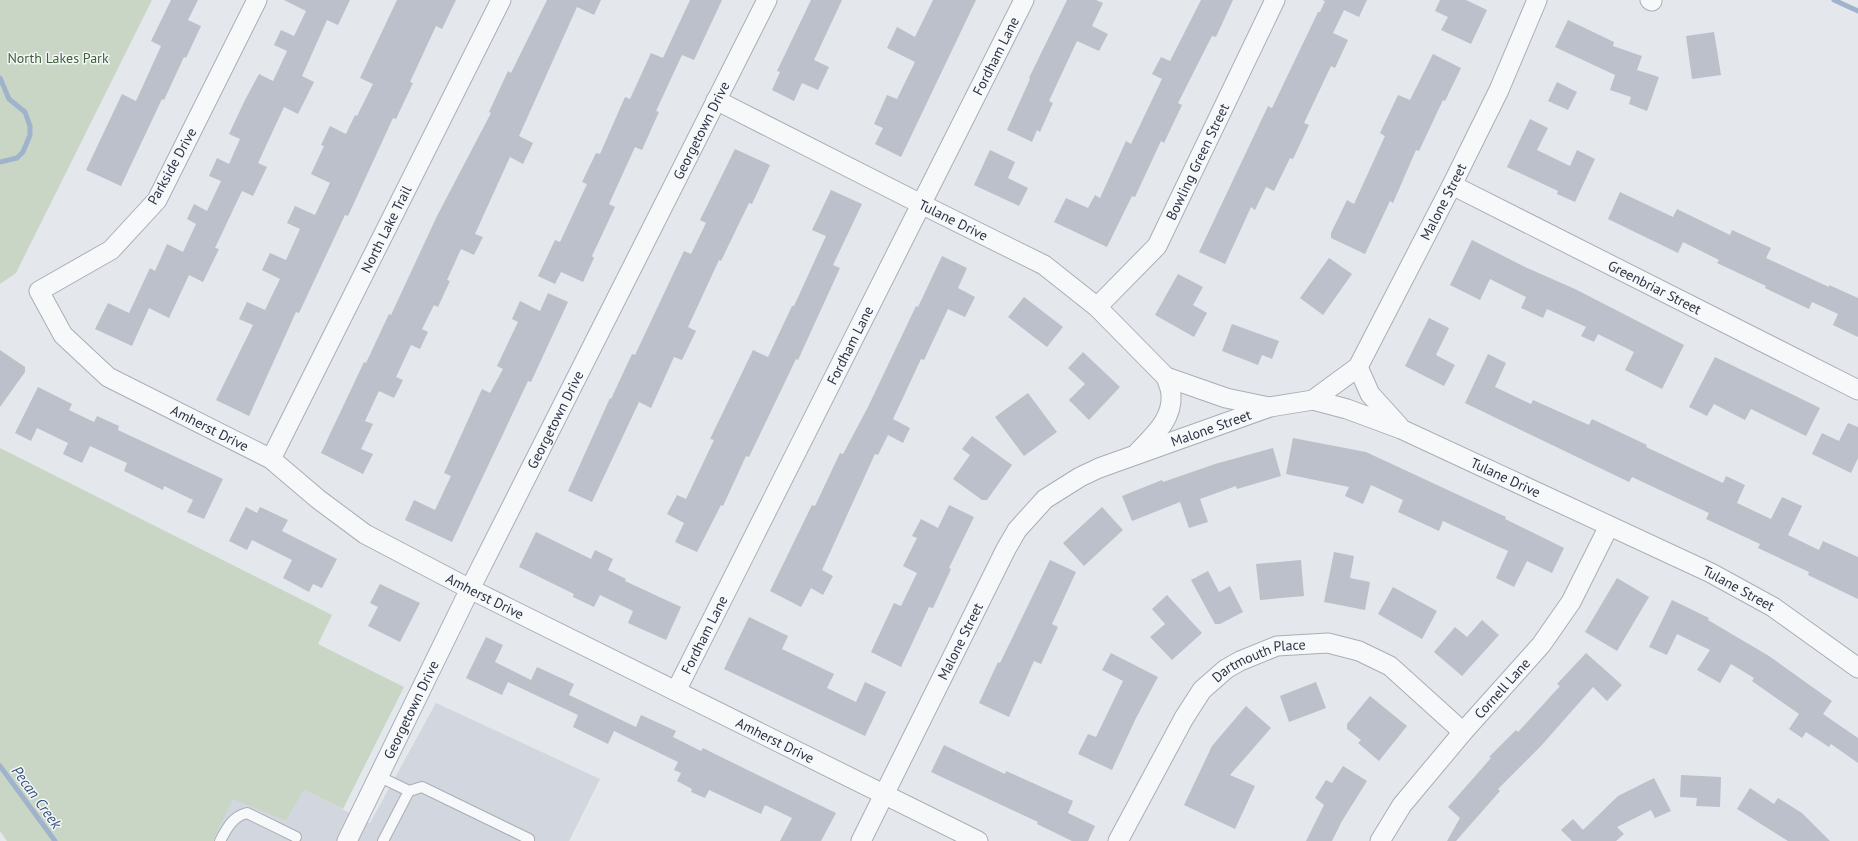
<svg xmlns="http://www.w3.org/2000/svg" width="1858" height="841" font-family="'PT Sans',sans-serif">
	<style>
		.built { fill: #d2d6de }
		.green { fill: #c9d6c5 }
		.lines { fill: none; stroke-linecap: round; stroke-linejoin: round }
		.stream { stroke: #9fb4cc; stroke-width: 5 }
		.building { fill: #bbc0ca }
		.service-casing { stroke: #a9aeb7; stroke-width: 12 }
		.minor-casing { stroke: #a9aeb7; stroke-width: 21 }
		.service { stroke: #f7f8fa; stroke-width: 10 }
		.minor { stroke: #f7f8fa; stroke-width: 19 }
		.labels { text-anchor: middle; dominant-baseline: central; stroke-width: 3; stroke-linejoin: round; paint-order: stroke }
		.street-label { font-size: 14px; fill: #2b3445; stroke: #f4f6f9 }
		.park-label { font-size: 14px; fill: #3f6138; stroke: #f4f6f9 }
		.water-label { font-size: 15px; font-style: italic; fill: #34527a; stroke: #f4f6f9 }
	</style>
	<rect width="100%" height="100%" fill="#e4e7ec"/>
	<path class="built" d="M436 703 600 779 569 841H213L233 798 286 821 304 790 370 823Z"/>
	<path class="green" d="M0 0H152L16 273 0 284Z
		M0 448 332 615 318 644 404 687 343 809 304 790 286 821 233 799 213 841H7L0 831Z"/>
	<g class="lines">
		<path class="stream" d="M1834 0 1858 11
			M0 78 9 99 25 112 30 126V135L23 152 17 158 0 162
			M0 766 55 841"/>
	</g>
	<path class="building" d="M171 0H198L188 20 201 26 186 58 184 57 164 100 162 99 121 186 86 170 122 94 136 101 161 46 151 41Z
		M284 0H350L338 25 327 20 302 76 314 82 298 114 284 107 258 163 267 167 253 196 242 191 215 248 219 249 203 282 189 275 169 318 149 308 132 346 95 329 108 303 129 313 150 268 155 271 167 244 183 252 196 224 187 219 194 204 207 211 221 181 209 176 217 158 229 164 240 139 229 134 245 100 259 74 273 81 287 51 274 45 281 30 294 36 306 11Z
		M397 0H456L442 29 436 26 410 82 413 83 396 119 393 118 348 216 345 215 299 313 296 312 249 416 216 400 253 325 239 319 247 302 265 310 280 279 262 270 270 253 286 260 300 229 287 223 295 206 315 215 330 183 311 174 324 146 321 145 330 126 346 134 355 115 357 116 373 84 360 78Z
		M547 0H601L594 15 577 7 519 136 533 143 523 164 510 157 475 234 483 237 474 255 461 249 447 280 450 281 438 307 434 305 422 329 428 332 420 349 411 345 396 377 403 380 394 398 379 391 365 421 373 424 361 449 373 454 363 474 321 453 364 362 366 363 389 314 391 315 437 216 491 113 489 112 508 71 511 73Z
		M690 0H722L694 60 682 55 656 111 659 112 642 150 635 147 609 204 615 207 592 256 594 258 583 282 561 272 555 284 538 276 555 240 560 242 587 184 582 182 596 153 600 154 625 97 630 99 651 53 663 58Z
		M811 0H842L814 60 829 67 818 90 802 83 794 101 772 90 780 72 777 71Z
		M933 0H976L901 157 875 144 883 128 874 124 887 95 897 99 915 62 887 48 897 27 915 37Z
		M1067 0H1096L1103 3 1092 26 1108 34 1099 51 1077 41 1049 101 1053 103 1040 132 1037 130 1032 142 1007 130 1030 79 1029 78Z
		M1201 0H1233L1216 37 1212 36 1178 103 1182 105 1164 143 1161 141 1135 197 1132 196 1107 247 1054 222 1066 198 1088 208 1095 195 1100 198 1126 141 1131 144 1162 79 1152 74 1161 57 1170 61Z
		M1322 0H1367L1359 17 1344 10 1333 33 1348 40 1335 68 1331 66 1304 123 1309 125 1293 159 1290 158 1274 191 1266 187 1255 210 1251 207 1225 264 1199 252 1268 106 1272 108 1318 12H1320L1325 1Z
		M1440 0H1466L1487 10 1471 44 1441 30 1448 17 1435 11Z
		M1568 20 1614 42 1613 46 1642 56 1637 70 1659 77 1647 111 1629 104 1631 97 1610 90 1615 75 1555 47Z
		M1714 32 1721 75 1692 79 1686 36Z
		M1433 54 1461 68 1445 101 1443 100 1419 151 1416 150 1393 203 1390 201 1365 254 1331 238V233L1347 200 1354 204 1385 136 1380 133 1398 95 1410 100Z
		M1557 82 1577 92 1568 110 1548 101Z
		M1530 119 1548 128 1537 150 1570 166 1577 150 1595 159 1575 202 1557 194 1558 191 1507 167Z
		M735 149 770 165 752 204 749 203 721 261 719 260 688 327 696 331 682 360 674 357 651 408 639 402 592 502 568 491 610 398 611 399 632 354 635 355 684 251 691 254 706 223 700 220Z
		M990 150 1015 162 1008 178 1028 188 1019 206 974 185Z
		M831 190 862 204 833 265 840 268 798 360 796 359 749 457 746 456 723 506 721 505 697 552 675 542 684 523 667 514 677 495 686 499 714 440 710 439 753 350 768 357 792 306H794L826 236 812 230Z
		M1620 192 1673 217 1677 209 1730 235 1732 230 1771 248 1766 258 1829 287V285L1858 298V337L1833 325 1838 314 1812 302 1809 309 1765 288 1766 286 1717 263 1719 260 1683 242 1678 253 1608 219Z
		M1472 240 1525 267 1575 289 1684 345 1662 389 1625 370 1634 352 1598 334 1594 342 1581 336 1586 327 1547 309 1543 318 1521 308 1526 297 1490 279 1480 300 1450 285Z
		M942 256 967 268 958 288 975 297 965 317 948 309 924 360 921 359 893 419 910 428 903 443 888 435 878 455 875 454 822 570 833 576 823 595 811 588 801 607 770 591 812 505 815 506 840 453 843 454 868 407 916 306 918 307Z
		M1329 258 1352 274 1323 315 1300 298Z
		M1178 274 1203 287 1193 305 1207 313 1194 337 1155 315Z
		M548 293 568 302 531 382 528 381 452 542 405 520 414 500 435 510 451 476 444 473 482 389 490 393 503 369 497 366 518 322 512 319 520 301 540 311Z
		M1024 297 1063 327 1047 347 1008 317Z
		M1429 318 1449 328 1436 355 1455 365 1444 386 1405 366Z
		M1232 324 1279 341 1272 359 1262 355 1258 365 1222 351Z
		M0 350 25 367V372L0 407Z
		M1083 352 1120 387 1089 420 1069 400 1085 384 1068 368Z
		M1488 354 1506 363 1495 387 1531 404 1533 400 1589 425 1592 419 1647 445 1646 447 1723 483 1726 476 1745 485 1737 503 1771 519 1782 497 1802 506 1788 535 1819 550 1823 541 1858 557V599L1808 575 1809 572 1758 548 1760 544 1706 519 1709 513 1632 477 1629 482 1465 403Z
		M1715 357 1820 408 1806 436 1751 409 1745 420 1714 404 1707 416 1689 407Z
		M38 387 72 404 69 410 94 422 97 416 119 426 118 430 223 479 204 519 187 512 193 500 164 486 163 490 124 471 127 463 90 446 82 463 63 454 68 443 37 428 31 441 15 433Z
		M1028 393 1057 432 1024 456 995 417Z
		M1848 423 1858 427V458L1851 473 1812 454 1822 433 1839 441Z
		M972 436 1012 465 987 500H982L953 479 970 455 962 449Z
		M1293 438 1366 452 1506 517 1505 519 1564 548 1552 573 1527 561 1514 587 1496 578 1508 551 1443 521 1439 531 1398 512 1403 500 1371 485 1363 504 1345 496 1349 487 1286 474Z
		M1273 448 1281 476 1237 489 1236 486 1200 499 1208 522 1189 528 1180 502 1132 521 1122 496 1162 480 1163 482 1215 464Z
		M949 505 974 517 949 568 951 569 933 608 929 607 901 667 871 652 894 603 901 606 917 573 903 566 917 538 912 536 921 519 938 528Z
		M246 507 257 513 260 507 288 520 282 531 337 559 322 588 313 584 309 592 283 578 292 560 252 540 247 550 229 541Z
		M1102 507 1123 530 1084 566 1063 543Z
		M536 532 591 559 595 550 613 559 608 570 626 579 625 581 681 607 666 640 628 623 633 611 600 595 594 607 573 597 574 594 519 567Z
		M1334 552 1354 556 1350 578 1370 582 1365 610 1324 602Z
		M1050 560 1076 572 1052 624 1058 627 1041 664 1034 661 1009 717 979 703 998 662 1000 663Z
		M1301 560 1304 596 1260 600 1256 564Z
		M1208 571 1219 592 1230 586 1243 612 1220 624H1215L1191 580Z
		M1617 578 1649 597 1617 651 1585 632Z
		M380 584 420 603 400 642 368 626 378 607 370 603Z
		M1393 587 1437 611 1422 639 1378 614Z
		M1167 595 1202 633 1172 660 1150 637 1165 624 1152 609Z
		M1672 600 1709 618 1708 620 1769 656 1832 701 1823 714 1858 738V763L1831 744 1829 747 1806 732 1802 738 1789 729 1799 714 1752 681 1754 678 1731 664 1720 683 1697 670 1710 650 1677 634 1667 655 1649 647Z
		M749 617 788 636 782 649 834 674 827 688 856 702 865 682 886 692 865 736 724 669Z
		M1482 620 1499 635 1462 676 1434 652 1455 627 1467 637Z
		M486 637 503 645 495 662 531 680 537 667 574 684 569 695 636 727 641 715 676 731 673 737 701 751 703 748 719 756 836 813 821 841H780L792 818 765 805 761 814 709 790 705 798 691 792 692 789 677 781 681 773 674 770 678 762 614 731 608 744 573 727 578 715 508 682 502 695 466 678Z
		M1111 653 1158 677 1136 718 1112 770 1078 754 1088 734 1096 737 1123 681 1102 670Z
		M1586 653 1622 685 1607 701 1593 687 1541 746 1498 789 1500 791 1456 841H1447L1460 818 1448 807 1491 758 1489 757 1516 730 1518 732 1560 686 1557 684Z
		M1316 682 1326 708 1289 722 1280 696Z
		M1370 696 1407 726 1379 761 1358 743 1361 740 1347 729V724Z
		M1246 706 1271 728 1230 775 1255 786 1235 829 1184 805 1212 746Z
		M944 745 1005 774 1006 771 1073 801 1068 813 1095 826 1088 841H1072L1037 824 1038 822 931 772Z
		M1343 766 1367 781 1342 821 1332 841H1306L1324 805 1315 798 1326 780 1332 783Z
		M1681 775 1721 777 1720 807 1696 806 1697 798 1680 797Z
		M1654 778 1671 811 1655 818 1651 810 1617 827 1624 834 1616 841H1572L1561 830 1573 819 1583 830 1618 796Z
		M1750 788 1774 804 1778 798 1802 813 1830 841H1788L1737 809Z"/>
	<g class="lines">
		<g class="service-casing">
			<path id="service" d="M378 776 409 791 383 841
				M409 791 422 787 529 839V841
				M220 841C227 828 232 817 247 813L296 837"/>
		</g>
		<g class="minor-casing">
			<g id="minor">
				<path id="s1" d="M257 0 157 200 111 250 39 291 63 335 108 377 271 459 318 499 365 534 470 589 978 841"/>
				<path d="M1650 0 1652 1"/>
				<path id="s2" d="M716 100 921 204 1044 265 1097 307 1166 377 1226 398 1269 407"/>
				<path id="s3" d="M1452 185 1858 390"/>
				<path id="s4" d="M1097 307 1157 246 1275 0"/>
				<path d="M1358 367 1370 394 1399 426"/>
				<path id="s5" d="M1313 400 1347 409 1401 429 1711 573 1773 607 1858 668"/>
				<path d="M1138 452C1153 436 1173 419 1171 395 1171 389 1168 383 1166 377"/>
				<path id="s6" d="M271 459 501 0"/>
				<path id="s7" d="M676 691 1024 0"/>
				<path id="s8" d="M347 841 470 589 767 0"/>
				<path id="s9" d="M861 841 1006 549 1017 530 1045 499 1080 477 1099 468 1270 407 1313 400 1358 367 1452 185 1499 90 1537 0"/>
				<path id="s10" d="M1118 841 1184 718 1202 690 1226 669 1240 661 1277 646 1328 643 1359 651 1390 666 1463 732"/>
				<path id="s11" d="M1380 841 1402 805 1463 732 1541 645 1571 602 1609 526"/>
			</g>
		</g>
		<use href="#service" class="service"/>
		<use href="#minor" class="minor"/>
	</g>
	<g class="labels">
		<g class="street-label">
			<text stroke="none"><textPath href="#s7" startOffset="711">Fordham Lane</textPath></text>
			<text stroke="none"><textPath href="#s8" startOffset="794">Georgetown Drive</textPath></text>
			<text stroke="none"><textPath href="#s4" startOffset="179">Bowling Green Street</textPath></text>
			<text transform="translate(172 166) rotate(-61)">Parkside Drive</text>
			<text stroke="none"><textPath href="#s9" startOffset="919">Malone Street</textPath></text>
			<text stroke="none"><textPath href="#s2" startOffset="266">Tulane Drive</textPath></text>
			<text stroke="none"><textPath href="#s6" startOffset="257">North Lake Trail</textPath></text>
			<text stroke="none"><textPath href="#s3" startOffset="227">Greenbriar Street</textPath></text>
			<text stroke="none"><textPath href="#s7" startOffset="387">Fordham Lane</textPath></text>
			<text stroke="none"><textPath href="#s8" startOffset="470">Georgetown Drive</textPath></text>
			<text stroke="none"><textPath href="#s1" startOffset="600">Amherst Drive</textPath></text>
			<text stroke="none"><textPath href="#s9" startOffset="571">Malone Street</textPath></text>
			<text stroke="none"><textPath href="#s5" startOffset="208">Tulane Drive</textPath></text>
			<text stroke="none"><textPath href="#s5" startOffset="466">Tulane Street</textPath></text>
			<text stroke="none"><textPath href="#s1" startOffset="924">Amherst Drive</textPath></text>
			<text stroke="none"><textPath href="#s7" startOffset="63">Fordham Lane</textPath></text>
			<text stroke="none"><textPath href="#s9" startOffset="223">Malone Street</textPath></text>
			<text stroke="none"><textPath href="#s10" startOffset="239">Dartmouth Place</textPath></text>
			<text stroke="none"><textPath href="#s11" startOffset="196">Cornell Lane</textPath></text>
			<text stroke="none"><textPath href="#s8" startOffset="146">Georgetown Drive</textPath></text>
			<text stroke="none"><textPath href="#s1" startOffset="1248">Amherst Drive</textPath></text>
		</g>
		<g class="park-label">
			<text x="58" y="58">North Lakes Park</text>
		</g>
		<g class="water-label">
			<text transform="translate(37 797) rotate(54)">Pecan Creek</text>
		</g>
	</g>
</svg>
